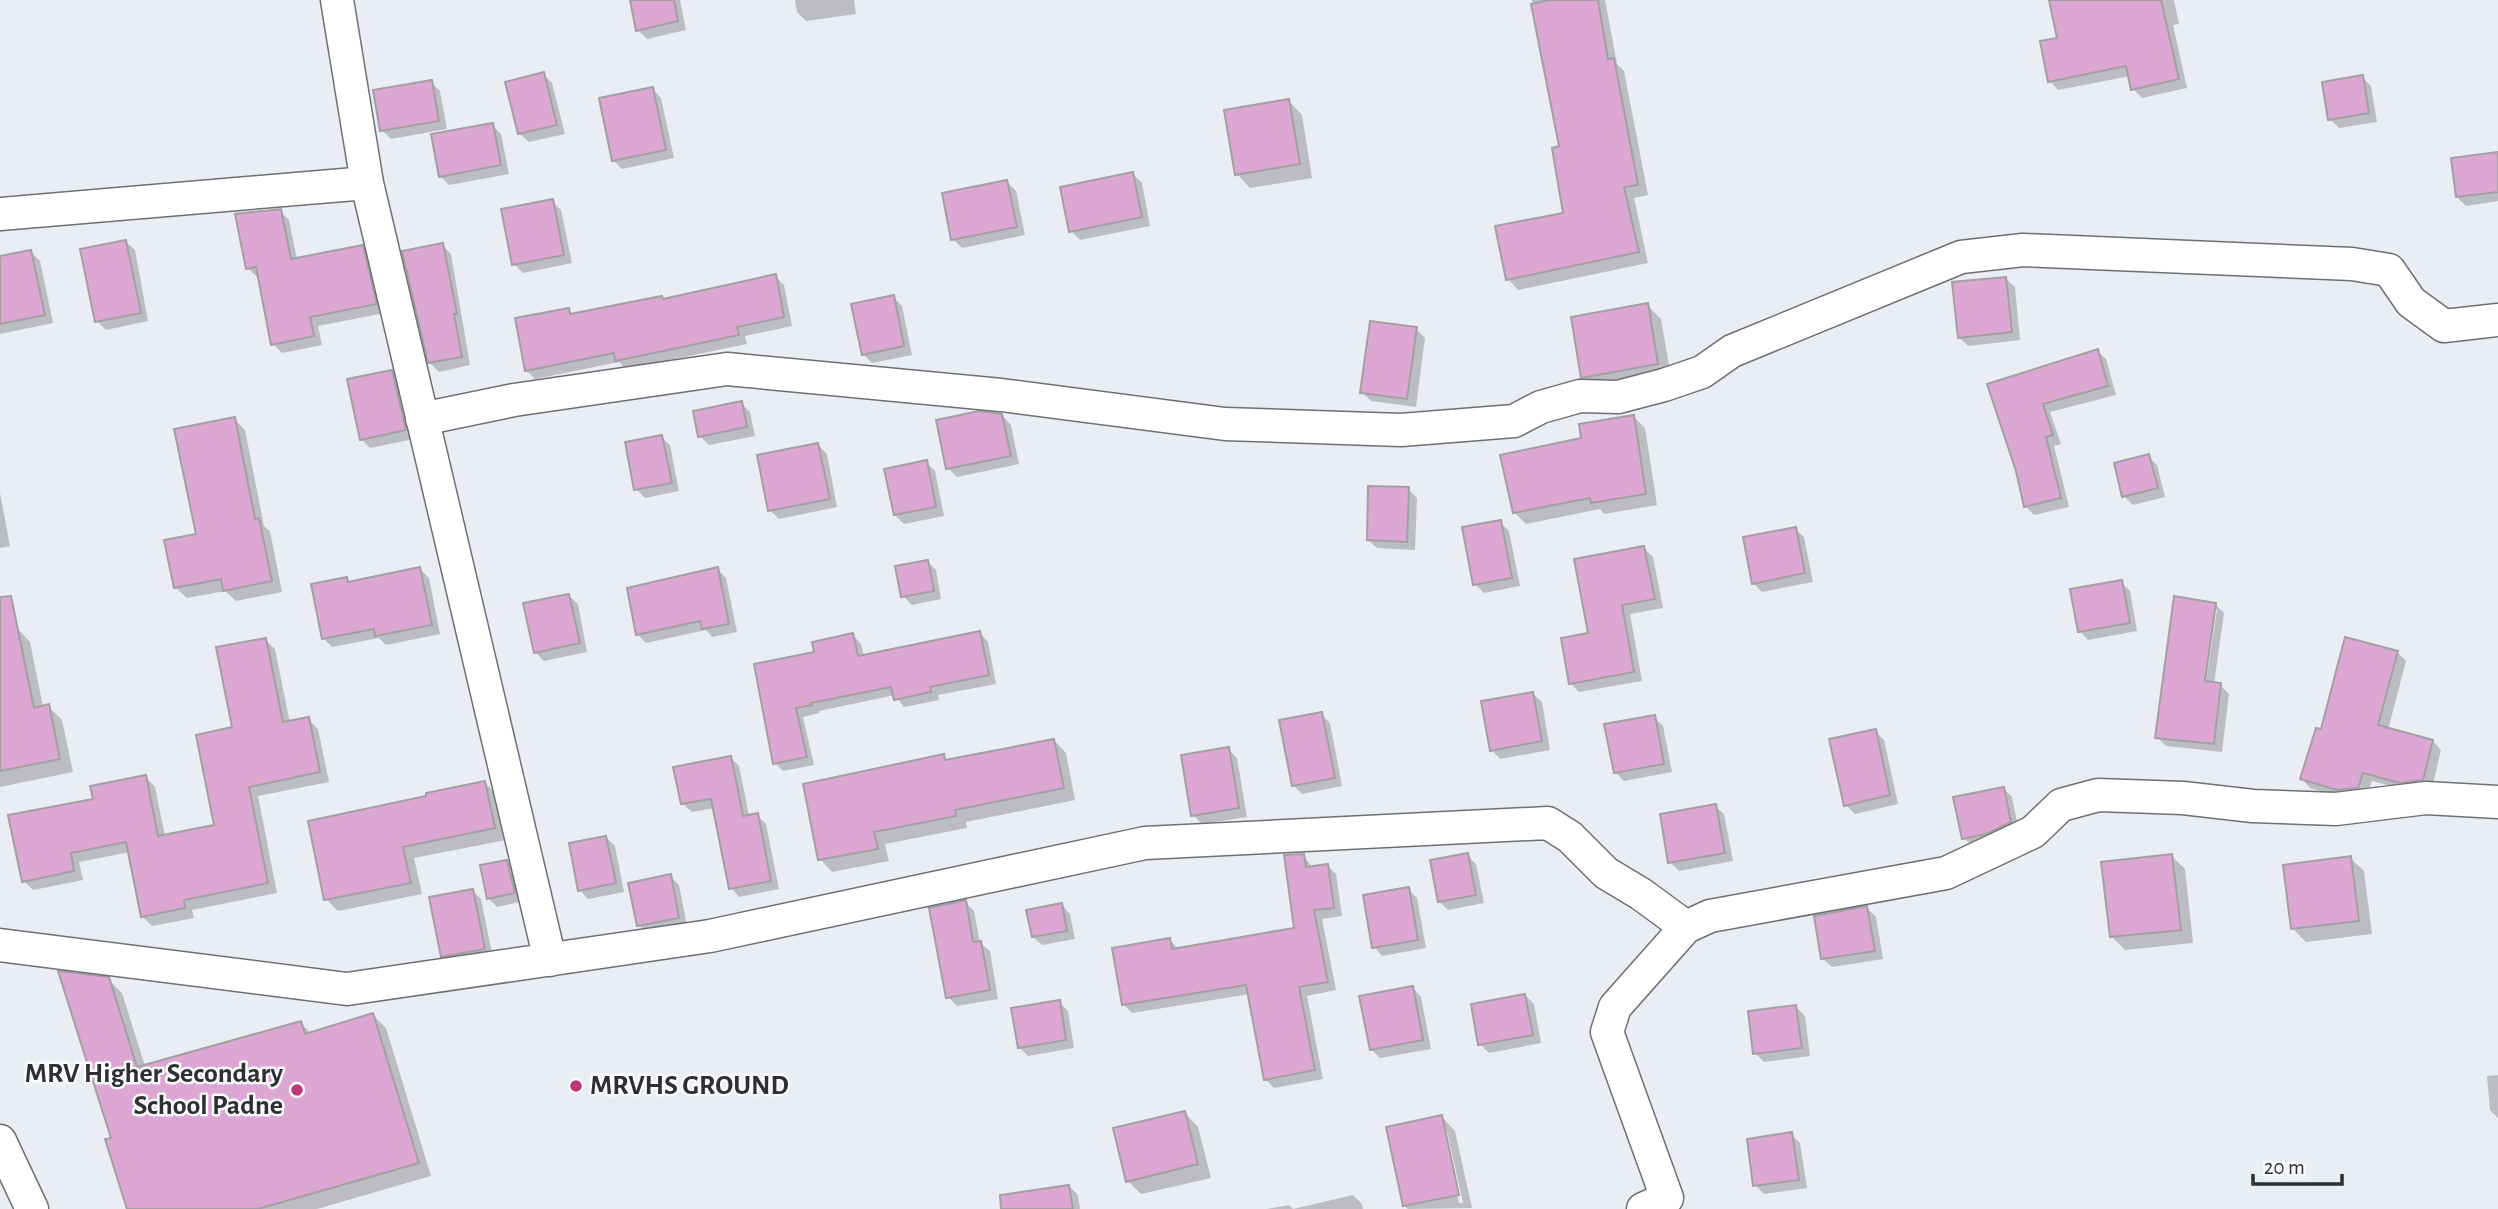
<svg xmlns="http://www.w3.org/2000/svg" width="2498" height="1209" font-family="'Alegreya Sans',sans-serif">
	<style>
		.shadow { fill: #0003; fill-rule: evenodd }
		.building { fill: #dca7d3; stroke: #a49fa3; stroke-width: 2 }
		.lines { fill: none; stroke-linecap: round; stroke-linejoin: round }
		.street-casing { stroke: #6d6f74; stroke-width: 35 }
		.street { stroke: #fff; stroke-width: 32 }
		.poi-dot { fill: #bd377a; stroke: #f9fbfe; stroke-width: 2.5 }
		.labels { text-anchor: middle; dominant-baseline: central; stroke-width: 5; stroke-linejoin: round; paint-order: stroke }
		.poi-label { font-size: 28px; font-weight: bold; fill: #2e2f31; stroke: #f9fbfe; text-anchor: end }
	</style>
	<rect width="100%" height="100%" fill="#eaedf3"/>
	<path class="shadow" d="M631 0H680L686 30 647 39 638 30Z
		M795 0H854L856 14 806 21 797 12Z
		M1532 0H1605L1617 64 1624 71 1648 195 1634 198 1648 263 1518 290 1508 279 1565 214 1562 148Z
		M2051 0H2174L2179 24 2173 25 2187 88 2142 98 2133 89 2130 76 2058 90 2050 81 2059 39Z
		M543 74 552 83 565 134 529 142 520 134Z
		M2362 77 2371 86 2377 122 2339 128 2330 119Z
		M431 82 440 91 447 129 391 139 382 130Z
		M653 89 661 98 674 158 622 169 613 160Z
		M1289 101 1302 115 1312 178 1250 188 1237 174Z
		M492 125 501 134 509 174 449 185 440 176Z
		M2498 156V201L2466 206 2457 197Z
		M1133 174 1142 183 1150 226 1080 240 1071 231Z
		M1007 182 1016 191 1025 235 962 248 953 239Z
		M552 201 561 210 572 263 523 273 514 264Z
		M280 211 289 220 297 260 362 247 371 256 385 313 318 326 322 345 282 353 273 344 259 277H257L248 268Z
		M126 242 135 250 148 321 106 330 97 321Z
		M442 245 451 254 470 365 439 372 430 363Z
		M31 252 40 261 53 323 0 334V258Z
		M775 276 784 285 792 326 745 336 747 344 626 369 619 362 535 379 526 370 568 310 573 315 664 300Z
		M2006 279 2015 287 2020 340 1968 346 1959 337Z
		M893 297 902 306 912 355 872 363 863 354Z
		M1647 305 1661 319 1671 377 1596 390 1583 377Z
		M1416 329 1425 338 1416 407 1371 401 1362 392Z
		M2097 351 2106 359 2116 395 2050 412 2061 444 2054 446 2069 507 2034 515 2025 506 2017 470 1990 385Z
		M392 372 400 381 414 439 370 448 361 439Z
		M741 403 750 412 755 436 709 445 700 436Z
		M1002 415 1011 425 1019 464 957 477 948 468Z
		M1634 417 1645 428 1657 505 1604 514 1600 509 1526 524 1514 512 1583 439Z
		M234 419 245 430 264 526 270 531 282 592 236 601 225 591 187 598 175 587 198 535Z
		M661 437 670 445 679 491 645 498 636 489Z
		M818 445 827 454 837 507 779 519 770 510Z
		M2148 456 2157 465 2165 497 2133 505 2124 496Z
		M926 462 935 471 944 516 904 524 895 515Z
		M1408 489 1417 498 1415 550 1377 548 1368 540Z
		M0 493 10 546 0 548Z
		M1500 522 1509 531 1520 586 1484 593 1475 584Z
		M1795 529 1804 537 1813 582 1762 592 1753 583Z
		M1644 548 1653 557 1663 608 1630 614 1642 681 1579 692 1570 683 1590 635Z
		M927 561 936 570 941 599 912 605 903 596Z
		M420 569 429 578 440 634 386 645 379 638 332 647 323 638 347 579 351 583Z
		M717 569 726 578 737 632 712 637 706 630 646 643 637 634Z
		M2121 582 2130 591 2137 631 2088 640 2080 631Z
		M569 596 578 604 587 652 544 661 535 652Z
		M2215 604 2224 613 2214 684 2220 685 2229 694 2222 752 2166 746 2157 737ZM2213 609H2217L2205 690H2202Z
		M17 628 30 642 43 707 48 706 62 720 73 772 0 787V632Z
		M980 633 988 642 996 684 938 695 939 700 904 707 895 695 819 711V713L803 717 814 765 783 771 775 763 816 654 853 635 861 644 864 656Z
		M265 640 275 649 290 723 308 719 318 729 329 782 258 796 277 893 192 910 194 918 152 926 142 916 130 852 79 862 83 880 33 890 24 881 95 800 146 777 155 787 165 836 216 826 234 728Z
		M2397 652 2406 661 2388 730 2433 741 2441 750 2432 788 2410 791 2372 781 2367 796 2347 799 2310 788 2302 779 2322 731Z
		M1533 694 1542 702 1550 750 1500 759 1492 750Z
		M1321 714 1330 723 1342 786 1302 794 1293 785Z
		M1654 717 1663 726 1672 772 1624 781 1615 772Z
		M1875 731 1884 740 1898 804 1855 814 1846 805Z
		M1054 740 1066 753 1075 800 966 822 967 828 885 844 889 861 832 872 820 859 943 756 949 762Z
		M1228 749 1237 758 1247 817 1202 824 1193 815Z
		M730 757 739 766 749 816 757 815 766 824 779 889 739 897 731 888 715 808 692 812 683 804Z
		M485 783 497 795 506 840 414 858 422 894 338 911 326 899Z
		M2003 788 2012 797 2019 831 1973 847 1964 838Z
		M1715 806 1724 814 1733 861 1679 871 1670 862Z
		M606 837 615 846 624 892 588 899 580 890Z
		M1303 855 1313 868 1327 865 1336 874 1342 916 1322 919 1336 990 1307 996 1323 1079 1274 1088 1265 1079 1250 994 1132 1013 1123 1004 1170 940 1179 950 1296 929Z
		M1467 855 1476 864 1484 903 1448 910 1439 901Z
		M2172 856 2185 869 2193 943 2125 950 2111 936Z
		M2350 858 2364 871 2372 934 2306 942 2292 928Z
		M507 861 516 870 523 901 497 907 488 898Z
		M670 876 679 885 687 926 648 934 639 925Z
		M1408 889 1417 898 1426 948 1382 956 1374 947Z
		M473 891 481 899 493 958 451 965 442 956Z
		M965 902 974 911 980 943 990 951 998 999 957 1006 948 997Z
		M1062 905 1070 914 1075 939 1042 945 1033 937Z
		M1867 908 1876 917 1883 959 1832 967 1823 959Z
		M108 979 122 993 145 1066 300 1023 312 1034 373 1015 386 1028 431 1176 317 1209H129L113 1139Z
		M1413 988 1421 997 1431 1049 1380 1058 1371 1049Z
		M1525 995 1534 1004 1541 1043 1489 1053 1480 1044Z
		M1059 1002 1068 1011 1074 1048 1028 1056 1019 1047Z
		M1796 1007 1805 1016 1810 1056 1764 1062 1755 1053Z
		M2498 1075V1118L2490 1110 2487 1076Z
		M1185 1113 1198 1127 1211 1178 1141 1194 1128 1181Z
		M1442 1117 1455 1131 1472 1208 1408 1209 1405 1206ZM1444 1131H1447L1463 1203H1459Z
		M1791 1134 1800 1143 1807 1188 1764 1194 1755 1185Z
		M1069 1186 1078 1195 1080 1209H1036Z
		M1353 1195 1362 1204 1363 1209H1267L1289 1205 1293 1209Z"/>
	<path class="building" d="M630 0H674L678 21 636 31Z
		M1550 0H1598L1608 59 1614 58 1638 185 1624 187 1639 252 1506 280 1495 226 1563 213 1552 148 1559 146 1531 4Z
		M2049 0H2161L2179 79 2131 90 2126 66 2048 82 2040 41 2057 38Z
		M544 72 557 125 518 134 505 82Z
		M2363 75 2369 113 2328 120 2322 82Z
		M432 80 439 121 380 131 373 90Z
		M653 87 666 150 612 161 599 98Z
		M1289 99 1300 164 1235 175 1224 110Z
		M493 123 501 165 439 177 431 134Z
		M2498 152V192L2456 197 2451 158Z
		M1133 172 1142 217 1069 232 1060 187Z
		M1007 180 1017 227 951 240 942 193Z
		M553 199 564 255 512 265 501 209Z
		M281 209 291 259 363 245 377 304 310 317 314 336 271 345 256 267 246 269 235 214Z
		M126 240 141 313 95 322 80 249Z
		M443 243 457 314H454L462 357 428 363 402 251Z
		M31 250 45 315 0 324V256Z
		M776 274 784 317 737 327 739 335 673 349 615 361 614 353 525 371 515 318 569 308 570 314 662 296 663 299Z
		M2006 277 2012 332 1958 338 1952 282Z
		M894 295 904 346 862 355 851 304Z
		M1648 303 1658 364 1581 378 1571 317Z
		M1370 321 1417 327 1407 399 1360 393Z
		M2098 349 2108 386 2043 404 2053 435 2046 437 2061 498 2024 507 2016 471 1987 384Z
		M392 370 406 430 360 440 347 379Z
		M742 401 747 427 698 437 693 411Z
		M979 411 1002 414 1011 456 946 469 936 420Z
		M1634 415 1646 494 1591 503 1590 498 1513 513 1500 455 1581 438 1579 424Z
		M235 417 255 519 259 518 272 581 223 591 221 579 174 588 164 540 196 534 174 429Z
		M662 435 672 483 634 490 625 442Z
		M818 443 830 499 768 511 757 455Z
		M2149 454 2158 488 2122 497 2114 463Z
		M927 460 936 507 894 515 884 469Z
		M1368 486 1409 487 1407 542 1367 540Z
		M1501 520 1512 578 1473 585 1462 527Z
		M1796 527 1805 573 1752 584 1743 537Z
		M1644 546 1655 599 1622 605 1634 672 1569 684 1561 638 1588 633 1574 559Z
		M928 560 934 591 901 597 895 566Z
		M420 567 432 625 375 636 374 629 322 639 311 584 347 577 348 582Z
		M718 567 729 624 702 629 700 621 636 635 627 588Z
		M2122 580 2130 623 2078 632 2070 589Z
		M569 594 580 643 534 653 523 603Z
		M11 596 34 708 49 704 60 759 0 771V597Z
		M2174 596 2216 603 2205 681 2221 683 2214 744 2155 738Z
		M980 631 989 675 930 687 931 692 894 700 891 687 811 703 812 705 796 708 807 757 773 764 754 664 814 652 812 642 853 633 858 656Z
		M2345 637 2398 651 2378 725 2433 740 2423 780 2400 783 2363 773 2358 788 2337 790 2300 779 2316 728 2321 729Z
		M266 638 283 722 309 717 320 772 249 787 268 883 184 900 185 908 141 917 126 842 71 853 74 871 22 882 8 815 93 799 90 786 146 775 158 836 214 825 196 735 232 727 216 647Z
		M1533 692 1542 741 1490 751 1481 701Z
		M1322 712 1335 778 1292 786 1279 720Z
		M1655 715 1664 764 1614 773 1604 724Z
		M1876 729 1890 795 1844 806 1829 739Z
		M1054 739 1064 788 955 810 956 816 874 832 878 849 818 860 803 784 944 754 945 760Z
		M1229 747 1239 808 1191 816 1181 755Z
		M731 756 743 816 758 813 771 881 729 889 711 799 681 804 673 767Z
		M485 781 495 828 403 847 411 883 324 900 308 821 426 796V793Z
		M2004 787 2011 822 1986 834 1962 839 1953 797Z
		M1716 804 1725 853 1668 863 1660 814Z
		M606 836 616 883 578 891 569 843Z
		M1468 853 1476 895 1438 902 1430 860Z
		M1304 854 1306 867 1328 864 1334 908 1314 910 1328 982 1299 987 1315 1070 1264 1080 1246 985 1122 1005 1112 948 1170 938 1172 949 1294 928 1284 855Z
		M2172 854 2181 930 2110 937 2101 862Z
		M2351 856 2359 921 2291 929 2283 865Z
		M507 860 515 893 487 899 480 865Z
		M671 874 679 918 637 926 628 883Z
		M1409 887 1418 940 1372 948 1363 895Z
		M473 889 485 949 441 957 429 897Z
		M966 900 973 942 981 941 990 990 946 998 929 908Z
		M1062 903 1067 931 1032 937 1026 910Z
		M1867 906 1875 951 1821 959 1814 916Z
		M58 971 109 977 137 1067 301 1021 305 1034 373 1013 419 1163 258 1209H127L105 1139 111 1138Z
		M1413 986 1423 1040 1370 1050 1359 996Z
		M1525 994 1533 1035 1478 1045 1471 1004Z
		M1060 1000 1066 1040 1018 1048 1011 1008Z
		M1796 1005 1802 1048 1753 1054 1748 1011Z
		M1185 1111 1198 1164 1126 1182 1113 1128Z
		M1442 1115 1459 1195 1403 1206 1386 1127Z
		M1792 1132 1799 1180 1753 1186 1747 1139Z
		M1069 1185 1073 1209H1001L1000 1195Z"/>
	<g class="lines">
		<g class="street-casing">
			<path id="street" d="M337 0 367 183 550 960
				M0 214 367 183
				M422 419 514 400 727 369 1001 395 1225 424 1401 430 1514 421 1541 407 1580 396 1618 397 1664 385 1702 372 1732 351 1961 257 2023 250 2352 264 2389 270 2411 302 2444 326 2498 320
				M0 945 347 989 710 936 1145 843 1548 823 1570 837 1606 873 1641 894 1686 927
				M0 1141 32 1209
				M1643 1209 1667 1198 1607 1032 1615 1007 1686 927 1710 916 1946 873 2033 832 2061 805 2098 795 2183 798 2253 806 2336 809 2426 798 2498 802"/>
		</g>
		<use href="#street" class="street"/>
	</g>
	<g class="poi-dot">
		<circle cx="576" cy="1086" r="7"/>
		<circle cx="297" cy="1090" r="7"/>
	</g>
	<g class="labels">
		<g class="poi-label">
			<text x="283" y="1074">MRV Higher Secondary<tspan x="283" dy="32">School Padne</tspan></text>
			<text x="590" y="1086" text-anchor="start">MRVHS GROUND</text>
		</g>
	</g>
	<path d="M2253 1174v10h89v-10" fill="none" stroke="#2e2f31" stroke-width="3.5"/>
	<text x="2264" y="1174" font-size="21" fill="#2e2f31" stroke="#f9fbfe" stroke-width="5" paint-order="stroke">20 m</text>
</svg>
